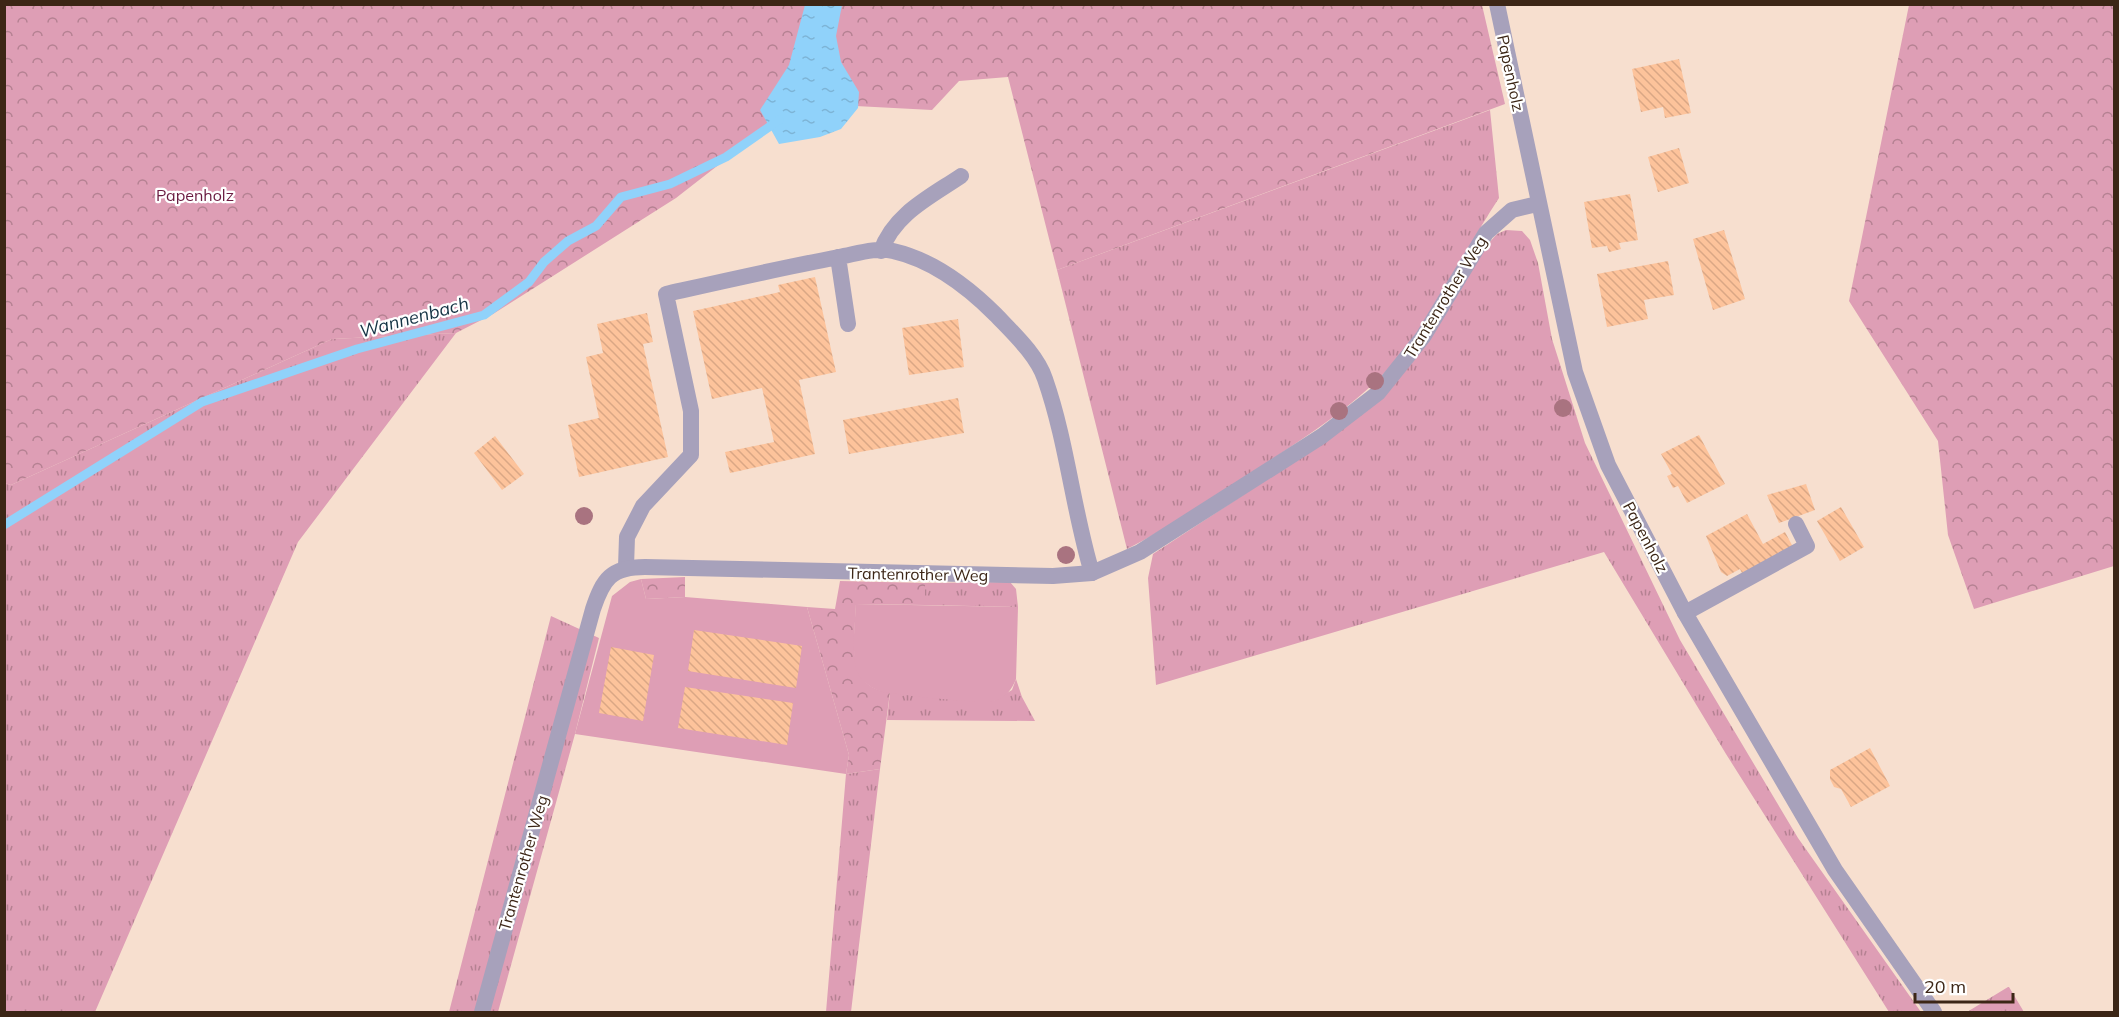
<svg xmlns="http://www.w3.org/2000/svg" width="2119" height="1017" font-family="Mulish,sans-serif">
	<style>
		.grass { fill: url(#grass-tufts) }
		.forest { fill: url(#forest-crowns) }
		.garden { fill: #de9eb5 }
		.water { fill: url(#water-ripples) }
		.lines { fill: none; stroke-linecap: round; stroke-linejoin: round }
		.stream { stroke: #90d2fa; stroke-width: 9 }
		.building { fill: url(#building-back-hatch) }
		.service { stroke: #a7a1bb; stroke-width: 16 }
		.minor { stroke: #a7a1bb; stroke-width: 16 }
		.tree { fill: #a97380 }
		.labels { text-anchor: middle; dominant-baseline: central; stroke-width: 4.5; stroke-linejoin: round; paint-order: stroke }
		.street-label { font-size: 16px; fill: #3c2616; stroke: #fff }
		.park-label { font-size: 16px; fill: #6a1b40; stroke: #fff }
		.water-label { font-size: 18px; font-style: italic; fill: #153344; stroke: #fff }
	</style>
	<defs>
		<pattern id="grass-tufts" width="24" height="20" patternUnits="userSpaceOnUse" patternTransform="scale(1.5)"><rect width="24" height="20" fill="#de9eb5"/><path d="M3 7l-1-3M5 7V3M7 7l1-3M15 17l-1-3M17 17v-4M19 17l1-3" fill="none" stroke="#b58192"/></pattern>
		<pattern id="forest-crowns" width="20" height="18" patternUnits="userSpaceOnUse" patternTransform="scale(1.5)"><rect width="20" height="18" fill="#de9eb5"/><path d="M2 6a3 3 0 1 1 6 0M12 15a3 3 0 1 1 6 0" fill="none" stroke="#b58192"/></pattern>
		<pattern id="water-ripples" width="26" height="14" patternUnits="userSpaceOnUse" patternTransform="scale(1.5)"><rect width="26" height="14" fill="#90d2fa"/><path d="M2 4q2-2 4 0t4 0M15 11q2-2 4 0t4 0" fill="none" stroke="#7db4d6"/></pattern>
		<pattern id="building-back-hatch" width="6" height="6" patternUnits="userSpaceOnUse" patternTransform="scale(1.5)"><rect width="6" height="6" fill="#fdc39b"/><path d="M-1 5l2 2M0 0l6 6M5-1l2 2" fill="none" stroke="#daa785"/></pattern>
	</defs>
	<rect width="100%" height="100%" fill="#f7dfcf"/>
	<path class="grass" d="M1490 110 1499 198C1466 247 1443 303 1406 349 1364 401 1307 436 1251 473 1210 500 1170 527 1127 549L1057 270Z
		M1506 230 1522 231 1530 240 1538 263 1552 339 1585 443 1680 640 1798 838 1921 1012H1889L1726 754 1604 552 1156 685 1148 578 1153 554 1324 442 1360 415 1488 244 1497 234Z
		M456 333 298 542 95 1012H5L4 483 11 485 332 339Z
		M1010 582 1016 589 1018 607 925 605V583Z
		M551 616 599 638 575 734 498 1012H449Z
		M1016 679 1022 697 1035 721 887 720 890 692 993 701 1012 690Z
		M880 769 851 1012H826L846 774Z
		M2009 987 2024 1012H1967L2008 987Z"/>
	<path class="forest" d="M4 5H1482L1505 104 1057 270 1008 77 959 81 932 110 798 103 676 198 493 314 456 333 332 339 11 485 4 483Z
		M1909 5H2114V566L1974 609 1948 535 1938 441 1849 301Z
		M685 577V597L646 599 641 579Z
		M840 581 925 583V605L856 604C855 637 844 689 890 692L880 769 846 774 849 755 807 607 835 609Z"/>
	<path class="garden" d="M641 579 646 599 685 597 807 607 849 755 846 774 575 734 612 596 630 582Z
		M856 604 1018 607 1016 679C1012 689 1006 698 994 701 980 704 899 695 883 692 875 690 865 684 860 677 850 663 855 622 856 604Z"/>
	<path class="water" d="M805 5H842L836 36 841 62 859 92 858 108 841 129 820 137 779 144 760 110 789 65Z"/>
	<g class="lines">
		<path class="stream" d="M4 525 202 402 357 349 484 315 529 282 544 262 568 241 596 226 621 197 670 184 726 157 779 120"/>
	</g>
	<path class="building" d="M1679 59 1691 113 1665 118 1663 107 1641 112 1632 69Z
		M1679 148 1689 183 1658 192 1648 157Z
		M1630 194 1638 240 1619 243 1621 249 1609 252 1607 246 1592 248 1584 202Z
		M1724 230 1745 299 1713 310 1693 239Z
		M1668 261 1674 295 1644 300 1648 319 1607 327 1597 274Z
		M815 277 836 372 799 380 815 454 730 473 725 452 774 442 762 388 712 399 693 311 780 292 778 285Z
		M647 313 653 342 643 344 668 457 579 477 568 425 599 418 586 357 603 353 597 324Z
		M958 319 964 367 909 375 902 328Z
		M958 398 964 433 849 454 843 420Z
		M1699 435 1725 484 1687 503 1678 486 1673 488 1667 476 1672 474 1661 454Z
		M495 436 524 474 502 490 474 453Z
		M1806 484 1815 510 1779 523 1767 495Z
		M1841 507 1864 547 1840 561 1817 521Z
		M1747 514 1763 544 1785 532 1793 547 1742 573 1740 569 1727 576 1721 572 1706 536Z
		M694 630 802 646 796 688 688 671Z
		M611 647 654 655 643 721 599 713Z
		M685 687 793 703 787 745 678 728Z
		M1870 748 1890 786 1851 807 1841 789 1834 787 1830 779V770Z"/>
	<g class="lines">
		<path class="service" d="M881 251C894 214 930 197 961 176
			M838 257 848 324
			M626 567 627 537 643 506 691 455V411L666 294C724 281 781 268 839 257 856 254 876 247 893 251 933 260 968 287 996 315 1013 333 1037 355 1045 379 1067 442 1073 510 1092 573
			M1685 613 1807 546 1796 524"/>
		<path class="minor" d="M1497 4 1575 372 1608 465 1685 613 1835 870 1934 1012
			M482 1012 593 609C603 579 611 567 645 567L1053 576 1092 573 1140 552 1322 436 1378 393 1423 337 1486 233 1512 210 1537 204"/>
	</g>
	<g class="tree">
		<circle cx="1375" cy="381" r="9"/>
		<circle cx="1563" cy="408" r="9"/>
		<circle cx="1339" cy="411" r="9"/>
		<circle cx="584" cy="516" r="9"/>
		<circle cx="1066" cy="555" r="9"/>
	</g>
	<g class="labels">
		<g class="street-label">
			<text transform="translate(1511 73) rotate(78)">Papenholz</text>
			<text transform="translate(1445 297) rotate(-58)">Trantenrother Weg</text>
			<text transform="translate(1646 537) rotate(62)">Papenholz</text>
			<text transform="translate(918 574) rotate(1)">Trantenrother Weg</text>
			<text transform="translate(523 863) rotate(-74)">Trantenrother Weg</text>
		</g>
		<g class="park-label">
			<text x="195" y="195">Papenholz</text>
		</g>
		<g class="water-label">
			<text transform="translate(414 317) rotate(-15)">Wannenbach</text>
		</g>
	</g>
	<rect width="2119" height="1017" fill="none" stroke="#3c2616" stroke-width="12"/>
	<path d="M1915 993v9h98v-9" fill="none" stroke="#3c2616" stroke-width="3"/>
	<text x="1924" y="993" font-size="18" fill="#3c2616" stroke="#ffffff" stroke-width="4.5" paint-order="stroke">20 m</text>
</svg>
